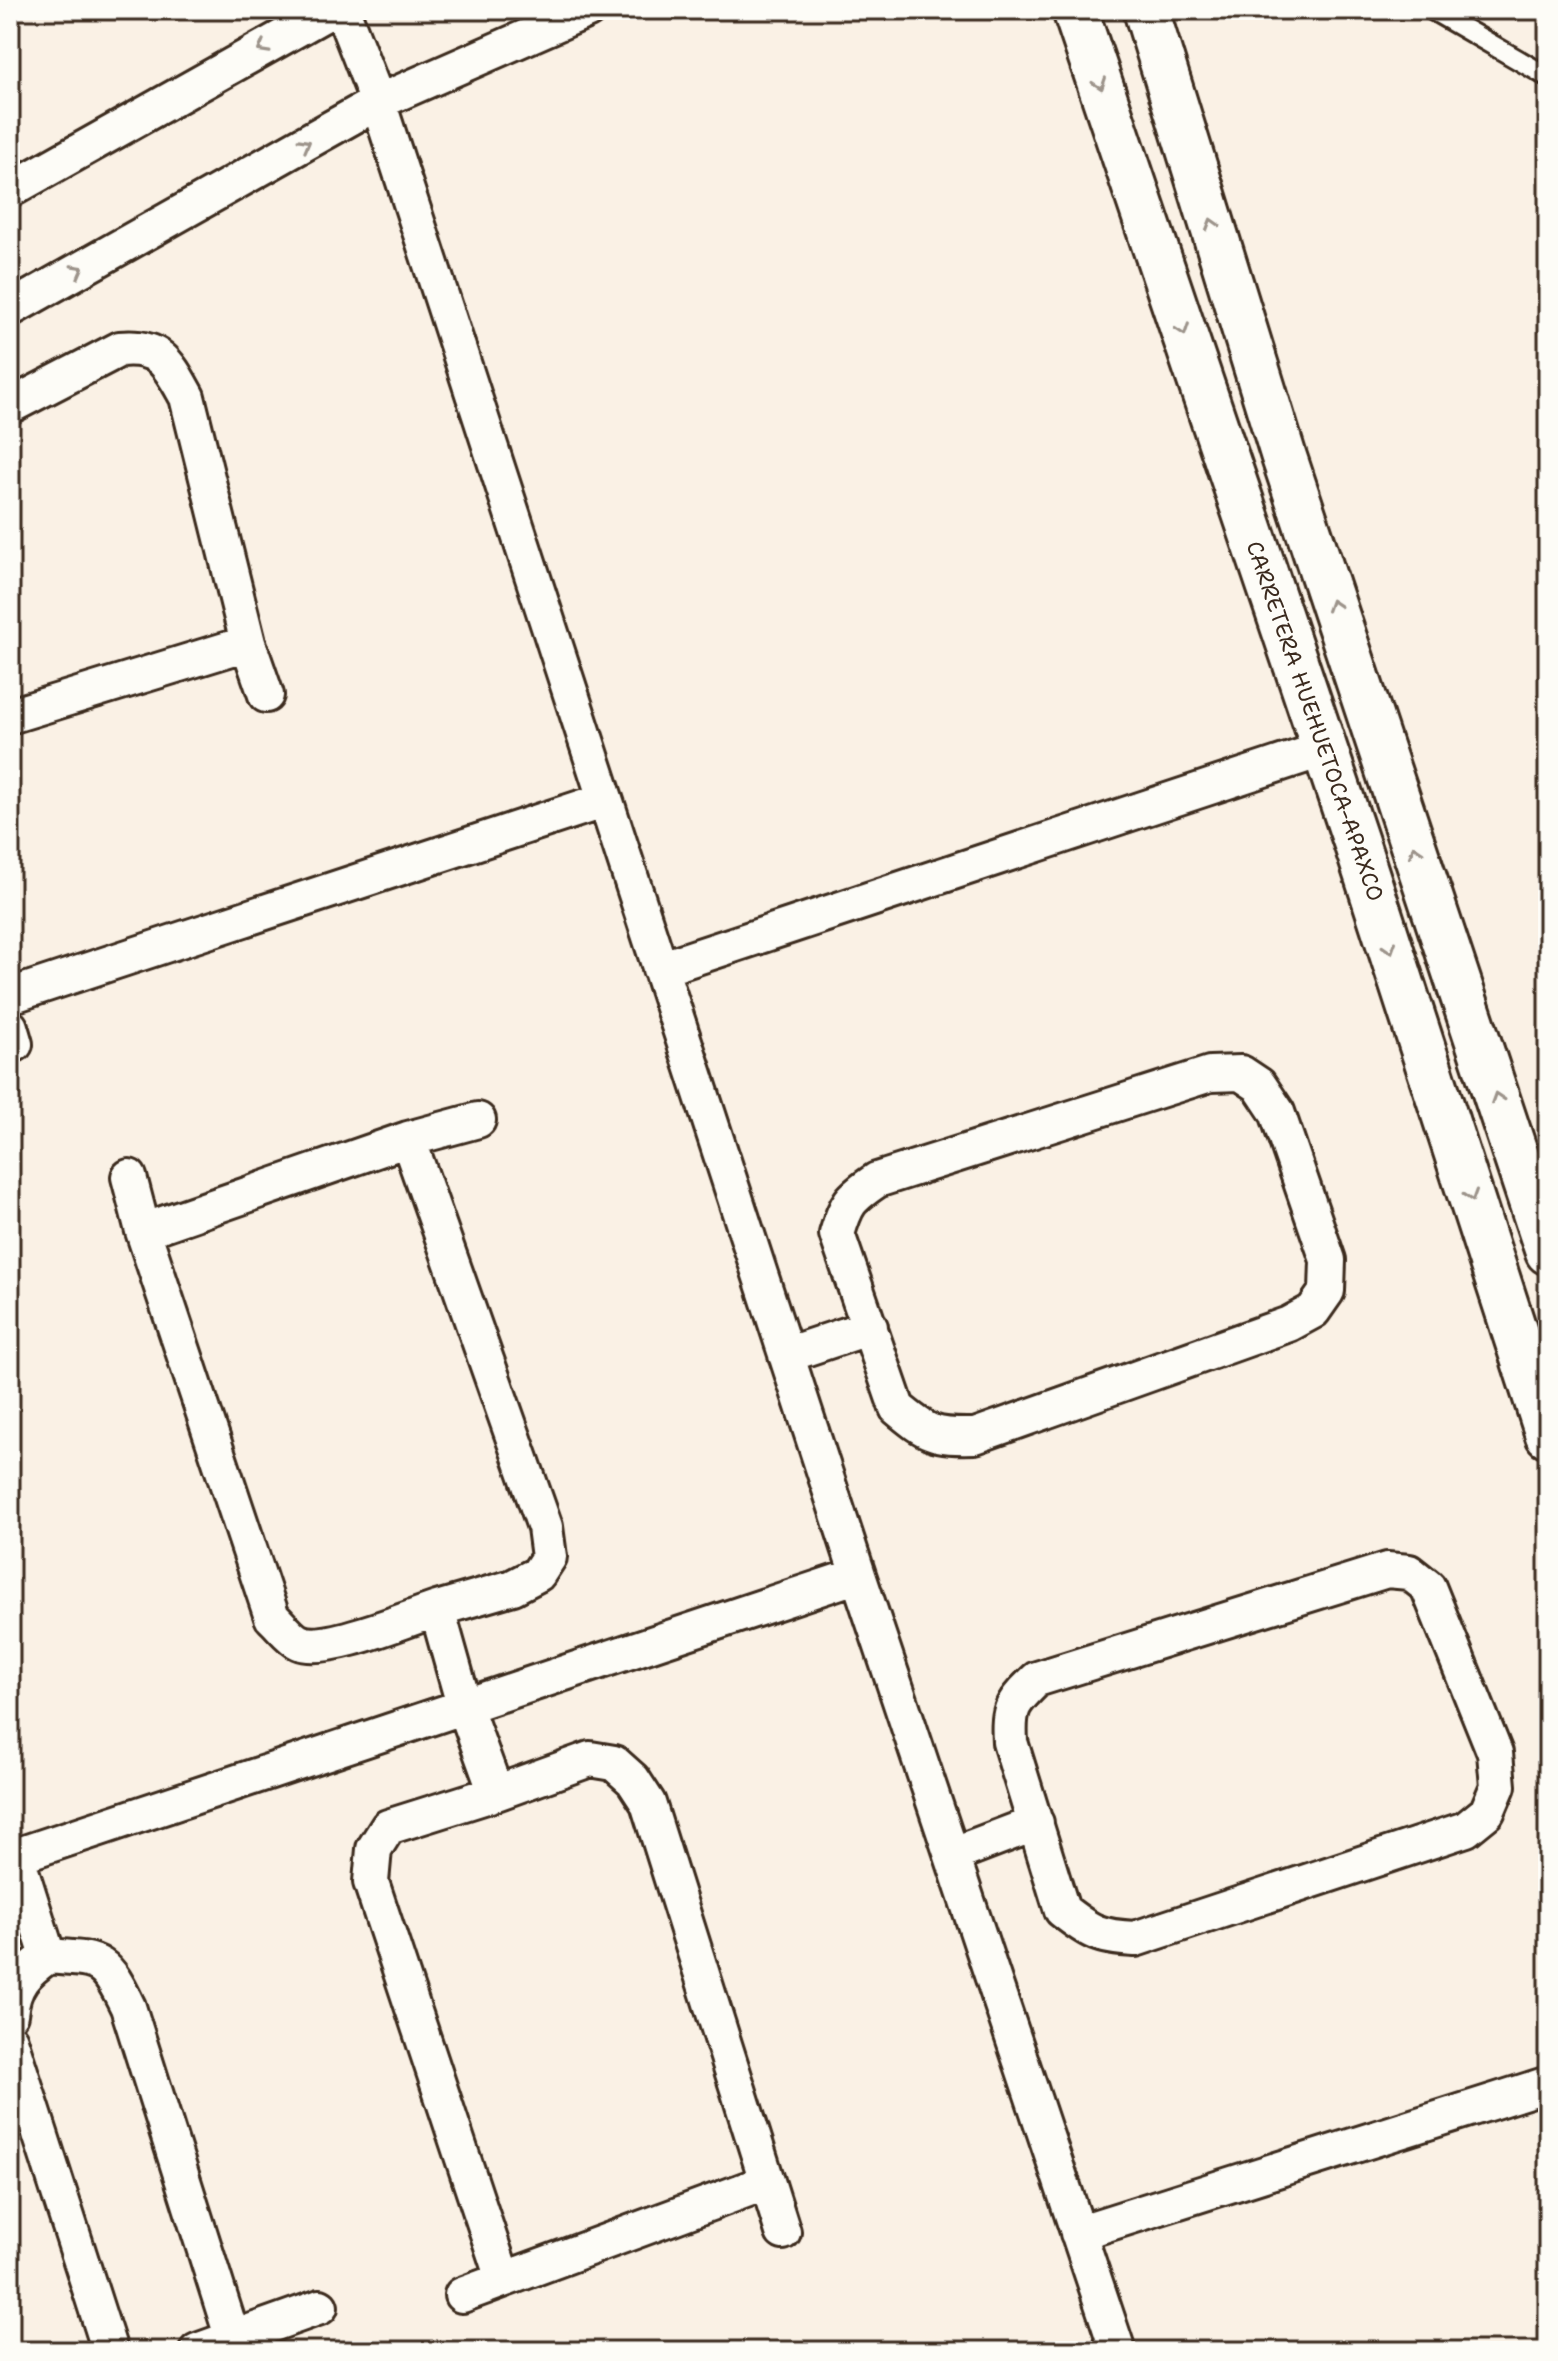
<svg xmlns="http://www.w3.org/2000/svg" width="1558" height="2361" font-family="'Shantell Sans',sans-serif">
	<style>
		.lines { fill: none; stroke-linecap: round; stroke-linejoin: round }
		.lane-casing { stroke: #3b2a1e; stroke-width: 24 }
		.street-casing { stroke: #3b2a1e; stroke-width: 40 }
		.secondary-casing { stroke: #3b2a1e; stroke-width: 50 }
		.lane { stroke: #fdfcf7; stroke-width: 18 }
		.street { stroke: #fdfcf7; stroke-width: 34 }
		.secondary { stroke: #fdfcf7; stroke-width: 44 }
		.oneway { stroke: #9c938a }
		.labels { text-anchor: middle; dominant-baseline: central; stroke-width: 6; stroke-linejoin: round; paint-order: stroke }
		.street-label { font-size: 22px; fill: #3b2a1e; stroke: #fdfcf7 }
	</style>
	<rect width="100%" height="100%" fill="#faf1e5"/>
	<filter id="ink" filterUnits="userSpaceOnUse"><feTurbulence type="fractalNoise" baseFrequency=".0125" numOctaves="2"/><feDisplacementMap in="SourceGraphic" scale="16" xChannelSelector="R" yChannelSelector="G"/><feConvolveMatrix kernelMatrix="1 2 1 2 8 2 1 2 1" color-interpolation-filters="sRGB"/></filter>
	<g filter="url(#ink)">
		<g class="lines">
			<g class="lane-casing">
				<path id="lane" d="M1432 10 1548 77"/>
			</g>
			<g class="street-casing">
				<path id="street" d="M342 10 378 102 858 1575 1118 2351
					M10 190 331 10
					M10 309 378 102 588 10
					M10 406 120 349C161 345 169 365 187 397L248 643 266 695
					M10 716 248 643
					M660 969 1324 749
					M10 996 605 800
					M10 1027 15 1044
					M1241 1073 1259 1085 1277 1112 1328 1260 1327 1291 1313 1311 1289 1324 975 1436C934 1437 928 1434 897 1408L837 1234C846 1203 850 1198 877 1180L1210 1074Z
					M408 1139 478 1120
					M129 1177 143 1231 272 1617C280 1624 290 1638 299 1642 325 1654 409 1618 437 1609L464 1705 496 1793 590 1759 614 1763 633 1780 648 1803 783 2232
					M143 1231 408 1139 545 1527 549 1557 538 1574 513 1587 437 1609
					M786 1355 870 1327
					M1387 1570 1409 1572 1428 1587 1495 1753 1498 1786 1487 1812 1466 1829 1135 1939C1099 1937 1091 1933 1062 1910L1010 1742C1008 1707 1012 1703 1037 1679Z
					M496 1793 388 1827 374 1849 371 1882 503 2279
					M16 1855 48 1956C101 1960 104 1957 128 2007L233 2339
					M952 1855 1036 1823
					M10 1858 858 1575
					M10 2014C13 1984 25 1972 48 1956
					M10 2040 110 2351
					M1078 2233 1548 2084
					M462 2295 767 2182
					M197 2351 320 2307"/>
			</g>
			<g class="secondary-casing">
				<path id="secondary" d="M1075 10 1356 842 1548 1435
					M1146 10 1283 454 1548 1252"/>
			</g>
			<use href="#lane" class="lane"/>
			<use href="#street" class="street"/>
			<use href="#secondary" class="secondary"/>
		</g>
		<defs><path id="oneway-chevron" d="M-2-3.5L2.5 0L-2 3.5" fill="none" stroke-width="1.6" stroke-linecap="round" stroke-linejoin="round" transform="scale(2)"/></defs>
		<g class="oneway">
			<use href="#oneway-chevron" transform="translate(263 48) rotate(151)"/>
			<use href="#oneway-chevron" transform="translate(1100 84) rotate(71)"/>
			<use href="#oneway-chevron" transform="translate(305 144) rotate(-29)"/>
			<use href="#oneway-chevron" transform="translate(1212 224) rotate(-107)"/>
			<use href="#oneway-chevron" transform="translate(78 270) rotate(-29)"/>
			<use href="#oneway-chevron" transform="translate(1183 330) rotate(71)"/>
			<use href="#oneway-chevron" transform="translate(1333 605) rotate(-108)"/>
			<use href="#oneway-chevron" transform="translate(1415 851) rotate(-108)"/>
			<use href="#oneway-chevron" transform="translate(1390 948) rotate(72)"/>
			<use href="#oneway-chevron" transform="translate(1497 1098) rotate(-108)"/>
			<use href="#oneway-chevron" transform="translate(1471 1196) rotate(72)"/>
		</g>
	</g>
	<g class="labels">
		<g class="street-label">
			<text transform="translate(1315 721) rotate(71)">CARRETERA HUEHUETOCA-APAXCO</text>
		</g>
	</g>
	<rect width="1558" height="2361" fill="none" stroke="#fdfcf7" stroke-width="40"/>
	<rect x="20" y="20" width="1518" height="2321" fill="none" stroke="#3b2a1e" stroke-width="3" filter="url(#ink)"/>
</svg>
